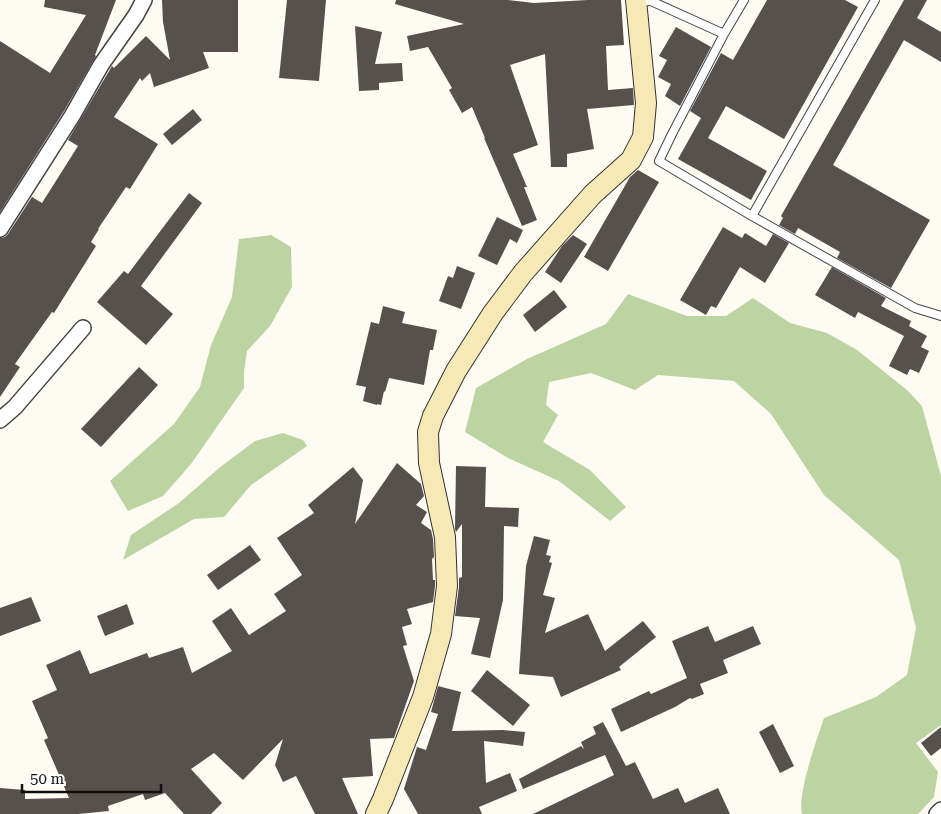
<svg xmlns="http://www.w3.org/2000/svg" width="941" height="814" font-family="'Roboto Serif',serif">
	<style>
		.forest { fill: #bcd4a1 }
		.building { fill: #57504d }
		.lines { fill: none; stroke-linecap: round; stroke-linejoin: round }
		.lane-casing { stroke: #424242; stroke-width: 10 }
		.street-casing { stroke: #424242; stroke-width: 18 }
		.secondary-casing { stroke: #313131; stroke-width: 22 }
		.lane { stroke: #fff; stroke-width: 8 }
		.street { stroke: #fff; stroke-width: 15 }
		.secondary { stroke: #f6e9b6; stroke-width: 20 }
	</style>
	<rect width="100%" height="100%" fill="#fefbf3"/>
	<path class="forest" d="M271 235 291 247 292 287 270 326 247 351 244 372V388L191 464 163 496 128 511 110 481 174 424 200 387 211 345 232 297 239 239Z
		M628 294 687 316H726L753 298 790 323 827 333 857 350 907 390 922 406 941 476V725L916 743 938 772 934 797 918 814H802C797 794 817 739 824 718L876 697 907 675 916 628 899 560 824 495 771 414 734 381 658 375 635 390 591 373 549 382 546 405 558 415 543 442 590 470 626 507 610 521 559 481 508 458 465 432 476 388 527 359 606 324Z
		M283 433 303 440 307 446 251 485 224 517 194 519 123 560 131 535 179 503 219 468 255 441Z"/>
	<path class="building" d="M45 0H116L95 55 96 56 64 111 0 212V41L50 73 86 15 44 7Z
		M162 0H238V52H203L209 68 154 87 150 73 142 81 140 78 114 117 158 144 130 189 126 187 98 229H99L91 242 96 246 54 313 52 312 15 364 20 367 0 397V238L5 237 8 234 32 197 42 203 78 146 68 140 112 66 114 68 146 36 170 60 163 22Z
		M287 0H326L319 81 279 78Z
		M396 0H508L534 3 588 0H621L624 45 606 46 608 90 633 88 634 105 587 109 594 149 567 154V167H551L545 54 510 65 538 145 513 154 527 187H524L537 220 522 226 484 138H485L472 107 462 113 449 90 452 88 428 47 410 51 407 36 464 24 395 4Z
		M767 0H845L858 7 784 139 726 106 708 138 767 171 751 200 678 159 701 118 690 111 721 53 733 60Z
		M904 0H927L917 18 941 32V62L904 40 833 165 930 220 891 288 837 258 840 252 798 228 795 234 779 225 783 218 781 216Z
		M355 26 382 32 375 64 402 63 403 81 379 83V90L359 91Z
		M676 27 711 47 680 106 665 96 671 84 658 77 667 60 659 56Z
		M193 109 202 120 172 145 163 134Z
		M638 170 659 182 608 271 584 257 630 177Z
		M189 193 202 203 141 286 173 314 146 345 97 302 124 271 128 274Z
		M497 217 523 230 517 243 510 239 497 265 478 256Z
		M723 227 742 238 745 233 766 246 773 234 789 243 765 283 740 267 716 308 711 306 706 315 680 300Z
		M573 235 587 244 561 283 545 272 562 246Z
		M457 266 475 273 461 309 439 301 448 276 453 278Z
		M832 267 886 298 881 306 911 321 909 326 927 336 921 347 929 351 919 373 910 369 907 375 889 366 907 330 904 336 858 312 855 318 815 295Z
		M554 290 567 307 535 332 523 315Z
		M383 306 405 312 402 323 437 330 433 350H430L424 385 389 378 385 392 384 391 381 405 377 404V405L363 401 366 387 356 385 371 322 379 324Z
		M139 367 158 385 101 447 81 429Z
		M397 463 421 484 424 496 416 505 427 512 421 523 431 530 433 539 434 557 432 559 433 580H435V586L433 602 407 609 412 624 402 627 407 645 403 646 414 681 394 738 370 739 373 776 342 778 358 814H315L296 776 283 782 275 765 283 739 243 780 214 753 191 769 222 803 211 814H184L165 793 145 800 143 794 108 806 109 811 78 814H0V788L25 790V799L69 798 44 740 48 738 32 701 57 690 46 665 80 650 90 674 147 653 149 658 183 647 192 673 232 651 212 621 231 608 249 635 286 611 274 594 302 575 277 538 314 513 308 505 353 467 363 480 355 524Z
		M456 466 486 467 485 507 519 508 518 527 504 526 503 600 490 658 471 654 480 618 455 616 459 587V578L462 577V524L456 532 455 529Z
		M534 536 550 540 546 555 551 556 549 562 552 563 543 595 555 598 545 633 588 614 605 651 643 621 656 637 619 667 621 670 561 697 553 677 519 674 526 566Z
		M250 545 261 560 218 590 207 575Z
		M31 597 41 621 0 636V608Z
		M127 604 134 624 105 636 97 616Z
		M708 626 715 642 753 626 761 644 723 660 728 673 700 684 704 694 692 699 690 698 675 707 621 732 611 709 649 691 651 694 687 678 672 641Z
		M487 670 530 705 513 726 471 691Z
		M438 686 461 692 452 731 503 730 525 732 523 746 484 741 486 783 510 773 517 791 479 807 482 814H418L404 789 417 747 426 750 438 714 431 712Z
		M603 722 626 766 635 762 653 799 678 788 685 803 718 788 730 814H533L614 775 605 755 523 789 519 779 581 746 584 749 581 742 596 734 593 727Z
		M773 724 794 766 780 773 759 732Z
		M941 727V748L931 756 921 743Z"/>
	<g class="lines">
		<g class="lane-casing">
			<path id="lane" d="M637 2 651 1 724 34 744 0
				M724 34 672 134 659 161 752 216 875 0
				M752 216 915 308 941 316"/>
		</g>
		<g class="street-casing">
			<path id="street" d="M0 229 72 116 101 65 136 15 144 0
				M0 420 15 407 83 328
				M937 814 941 810"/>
		</g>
		<g class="secondary-casing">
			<path id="secondary" d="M376 814 383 799 423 697 441 634 447 586 445 537 429 463 428 432 433 416 456 371 493 313 523 273 593 194 631 160 643 137 646 103 636 0"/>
		</g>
		<use href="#lane" class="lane"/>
		<use href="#street" class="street"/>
		<use href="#secondary" class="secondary"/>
	</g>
	<path d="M22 784v8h139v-8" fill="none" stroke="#0f0f0f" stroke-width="2.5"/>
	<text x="30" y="784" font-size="15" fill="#0f0f0f" stroke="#ffffff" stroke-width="4" paint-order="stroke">50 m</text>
</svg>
